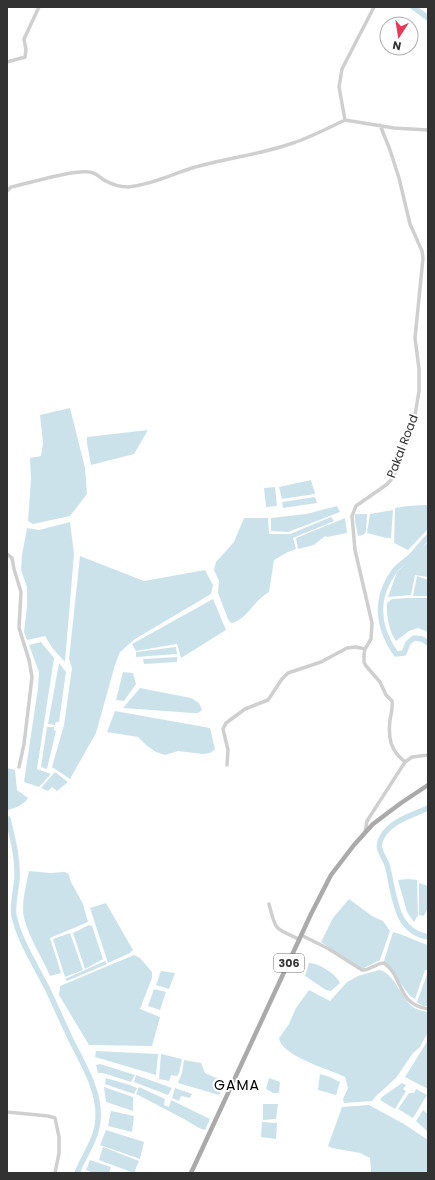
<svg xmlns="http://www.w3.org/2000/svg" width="435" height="1180" font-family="Poppins,sans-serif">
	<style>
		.water { fill: #cbe2eb }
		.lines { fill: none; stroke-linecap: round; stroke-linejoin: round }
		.stream { stroke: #cbe2eb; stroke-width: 1 }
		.river { stroke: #cbe2eb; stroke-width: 5.5 }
		.minor { stroke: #cfcfcf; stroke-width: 3.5 }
		.major { stroke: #aaa; stroke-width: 4.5 }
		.labels { text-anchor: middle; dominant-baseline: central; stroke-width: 4; stroke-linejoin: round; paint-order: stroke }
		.shield { fill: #fff; stroke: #707070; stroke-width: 1 }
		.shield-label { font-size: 11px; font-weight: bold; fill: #323232 }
		.street-label { font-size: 12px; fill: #323232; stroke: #fff }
		.quarter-label { font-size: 14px; letter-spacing: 1px; fill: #000; stroke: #fff }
	</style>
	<rect width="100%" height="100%" fill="#fff"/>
	<path class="water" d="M70 408 85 468 87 494 70 516 33 524 28 521 31 479 30 458 41 456 43 443 40 415Z
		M148 430 134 454 91 465 87 443V437Z
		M311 480 315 494 282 499 279 487Z
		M275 487 277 506 266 507 264 488Z
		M315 497 317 503 283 508 282 502Z
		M426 505 428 506V527L427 530 408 550 394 543 395 508 407 506Z
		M337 506 340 512 288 532 271 531V518L306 514Z
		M393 510 391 538C386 539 373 534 367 533L370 514Z
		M355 514H367L366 532 363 535 358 536 355 521Z
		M331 517 334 521 293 538 296 549 288 552 274 560 269 592C255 599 246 621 231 623L228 619 218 593 219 581 214 570 216 562 234 542 244 518H268L269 534H290Z
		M345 518 347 533 327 537 325 536 314 545 298 549 296 538Z
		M70 522 74 554 65 662 53 649 45 636 27 640 24 632 27 606V587L21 570 22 555 27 528 39 530Z
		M428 542V577L415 575 411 595 388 597 397 572Z
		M80 556 144 581 205 570 213 585 211 594 135 639 120 652 115 665 96 733 70 779 52 767 64 725 72 668 69 659Z
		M417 576 428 580V596H413Z
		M408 598H428V632L418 628 409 631 396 641C389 632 386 614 387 603L392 599Z
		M213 599 226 630 181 658 177 644 136 651 132 644Z
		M41 642 54 658 37 769 51 774 39 787 24 782 38 688 39 672 29 645Z
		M176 647 177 654 136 657V652Z
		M177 657V662L144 664 143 659Z
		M59 663 66 672 59 722H56L55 725 48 724Z
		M123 672 133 673 136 684 124 701 116 700Z
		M140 688 191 698 199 703 202 710 198 713H193L123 708Z
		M115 711 210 728 215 749 210 753 203 754 178 751 165 755 156 752 146 745 138 737 107 732Z
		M47 727H54V730L56 731 47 769 41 767Z
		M7 768 15 770 17 790 28 798C24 805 15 808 8 810Z
		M55 772 68 782 57 791 52 787 48 791 41 788Z
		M29 871 50 873 64 872 68 873 71 882 83 904 88 922 50 938 61 973 50 976C42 957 29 938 24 918 21 905 26 885 29 871Z
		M408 879 417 880 418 915 414 922 407 912 398 880Z
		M419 883 428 886V907L424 916 419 915Z
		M349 899 372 916 383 921 390 931 380 960 362 969 321 942 333 918Z
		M106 903 133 950 130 953 108 963 90 908Z
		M89 925 92 926 103 959 85 969 73 933Z
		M393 932C405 935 416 941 428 945V970H425L415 999 410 996 384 961Z
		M70 933 83 970 65 977 53 939Z
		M134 955 140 958 152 972V978L140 1009 160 1017 152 1046 89 1045 59 995 60 986Z
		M105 961 107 964 67 981 65 979Z
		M309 963C319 963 336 974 340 983L331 991 326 990 305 976Z
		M379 970C395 973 400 997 413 1007 417 1010 423 1011 428 1012V1032L420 1047 413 1053 396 1078 376 1096 372 1101 344 1103 343 1099 348 1088 345 1077C329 1069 281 1056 279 1038L289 1024 296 1008 309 990 330 1001 347 982 358 976Z
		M161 971 175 973 169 989 156 985Z
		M427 974H428V1006H423L417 1002Z
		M154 989 166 992 160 1010 148 1006Z
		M428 1040V1089L405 1077Z
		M96 1051 158 1054 156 1075 95 1057Z
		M161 1054 182 1059 179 1073 177 1076 171 1075 169 1081 159 1079Z
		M184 1060 201 1063 205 1073 221 1080 223 1082V1088L219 1095 178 1083 182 1073Z
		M100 1064 135 1075 131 1082 103 1073H98L96 1065Z
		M320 1074 330 1077 340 1082 336 1095 318 1090Z
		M136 1075 172 1088 168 1095 134 1082Z
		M106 1078 130 1085 137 1088 134 1094 105 1084Z
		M269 1078 280 1082 279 1093H273L266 1089Z
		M402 1083 406 1085 403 1089 406 1091 395 1109 380 1100 382 1097Z
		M104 1087 133 1097V1111L106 1102Z
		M139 1087 165 1099 164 1105 169 1107 171 1100 210 1119 205 1130 199 1128 184 1119 136 1094Z
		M175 1088 192 1094 190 1098 181 1096 179 1101 172 1098Z
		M416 1089 427 1095 413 1118 398 1109 409 1093H414Z
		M263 1104H278L276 1119 263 1120Z
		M369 1105 404 1124 428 1140V1173H371L370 1158 360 1153 332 1148 328 1146 342 1107Z
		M423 1110 428 1114V1132L416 1121Z
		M111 1111 134 1116 132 1132 108 1126Z
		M262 1122 277 1123 276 1139 261 1137Z
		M106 1130 144 1142 140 1159 100 1145Z
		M103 1147 139 1161 134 1173 99 1160Z
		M90 1160 111 1167 109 1173H94L86 1170Z"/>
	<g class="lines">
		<path class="stream" d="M7 819H8"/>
		<path class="river" d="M413 7 428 18
			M428 537C422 543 417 550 411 556 406 561 399 565 395 570 374 598 377 627 396 654L404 653 408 643 414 638 422 639 428 643
			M428 808C413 815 390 821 382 837 375 848 384 856 387 865 389 871 390 878 391 883 396 907 400 932 428 937
			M8 819C13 840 18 858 17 879 16 890 12 906 14 916 20 942 36 966 48 990 56 1007 63 1023 71 1040 83 1064 100 1091 98 1119 97 1139 84 1155 77 1173"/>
		<path class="minor" d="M7 62 25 57 26 50 24 39 39 7
			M345 120 394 128 428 130
			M380 125 390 150 399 178 410 224 422 251 423 258 415 338 419 369V391L415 415 399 456 395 473 391 480 386 485 356 506 352 516 355 550 372 623 371 639 365 649 364 654V662L366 666 380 682 386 695 392 701C393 708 391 714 390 720 388 738 390 750 405 762
			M7 191 11 187C31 183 70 170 89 172 95 172 99 177 104 180 111 184 120 187 128 187 150 185 170 175 192 168 225 158 260 155 293 143 311 137 328 128 345 120L339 87 342 69 374 7
			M7 554 12 558 14 569 21 592 19 628 29 660 32 677 24 744 19 767
			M227 765 228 750 223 729 226 723 245 709 268 700 282 679 288 673 321 662 347 648 356 647 365 649
			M365 832 367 821 405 762 412 757 428 755
			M269 904C276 931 274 928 299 939
			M301 935 329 949 362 970C370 971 376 963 384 963 404 977 396 1004 428 1009
			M7 1112 48 1116 55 1118 59 1137V1153L55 1173"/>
		<path class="major" d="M191 1173 311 914 331 875 354 845 373 824 401 803 428 785"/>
	</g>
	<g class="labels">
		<rect class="shield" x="274" y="954" width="30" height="18" rx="3"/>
		<g class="shield-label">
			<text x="289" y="963">306</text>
		</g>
		<g class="street-label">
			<text transform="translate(402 446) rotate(-69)">Pakal Road</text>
		</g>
		<g class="quarter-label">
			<text x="237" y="1085">GAMA</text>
		</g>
	</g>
	<rect width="435" height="1180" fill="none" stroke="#323232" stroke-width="16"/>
	<g transform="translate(399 36) rotate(192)"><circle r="19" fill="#ffffff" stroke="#adadad"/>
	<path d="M0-3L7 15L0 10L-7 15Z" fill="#e43955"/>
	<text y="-6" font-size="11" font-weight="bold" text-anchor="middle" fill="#323232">N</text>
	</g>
</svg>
